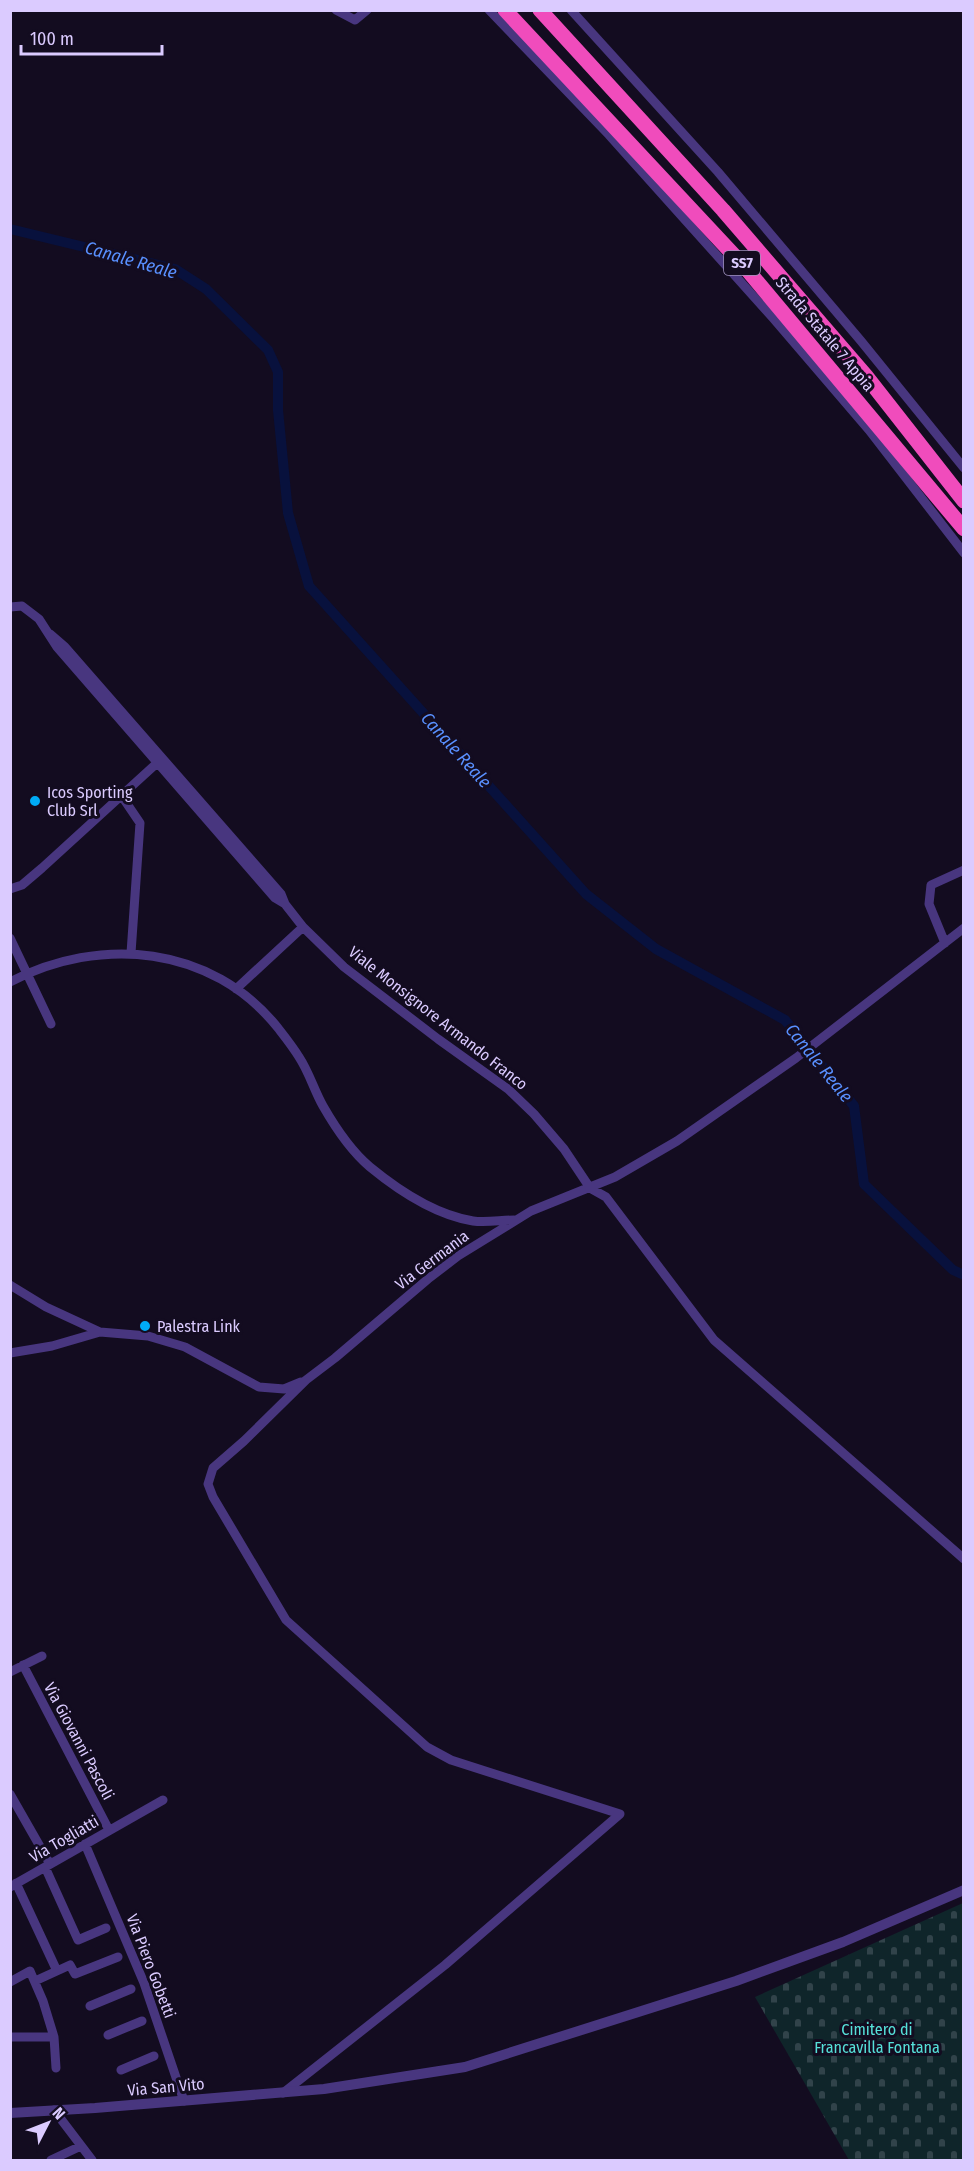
<svg xmlns="http://www.w3.org/2000/svg" width="974" height="2171" font-family="'Fira Sans Condensed',sans-serif">
	<style>
		.cemetery { fill: url(#cemetery-stones) }
		.lines { fill: none; stroke-linecap: round; stroke-linejoin: round }
		.canal { stroke: #08113d; stroke-width: 10 }
		.minor { stroke: #48367f; stroke-width: 9 }
		.tertiary { stroke: #48367f; stroke-width: 10 }
		.trunk { stroke: #f04cbc; stroke-width: 15 }
		.poi-dot { fill: #00abf6; stroke: #130c20; stroke-width: 2 }
		.labels { text-anchor: middle; dominant-baseline: central; stroke-width: 6; stroke-linejoin: round; paint-order: stroke }
		.shield { fill: #130c20; stroke: #9f92bc; stroke-width: 1.5 }
		.shield-label { font-size: 15px; font-weight: bold; fill: #dbcbff }
		.street-label { font-size: 16px; fill: #dbcbff; stroke: #130c20 }
		.poi-label { font-size: 16px; fill: #dbcbff; stroke: #130c20; text-anchor: start }
		.park-label { font-size: 16px; fill: #56e0d9; stroke: #130c20 }
		.water-label { font-size: 18px; font-style: italic; fill: #5990ff; stroke: #130c20 }
	</style>
	<defs>
		<pattern id="cemetery-stones" width="16" height="16" patternUnits="userSpaceOnUse" patternTransform="scale(1.5)"><rect width="16" height="16" fill="#0f252a"/><path d="M2 7V4a2 2 0 0 1 4 0v3zM10 15v-3a2 2 0 0 1 4 0v3z" fill="#31434a"/></pattern>
	</defs>
	<rect width="100%" height="100%" fill="#130c20"/>
	<path class="cemetery" d="M963 1903V2160H849L755 1997Z"/>
	<g class="lines">
		<path class="canal" d="M10 229 175 269 206 289 268 350 278 372V410L288 513 309 586 586 894 656 949 785 1020 854 1106 864 1184 953 1270 964 1275"/>
		<path class="minor" d="M336 10 355 20 367 10
			M489 10 609 135 773 318 869 430 964 553
			M571 10 718 172 861 341 964 468
			M10 607 22 606 39 619 57 647 275 898 285 904
			M50 634 65 647 281 894 285 904 303 927 344 967 438 1039 508 1089 534 1114 564 1149 590 1188 606 1197 714 1340 964 1559
			M121 795 140 823 131 953
			M10 889 22 885 42 868 156 764
			M10 938 51 1024
			M945 943 929 904 931 885 964 870
			M10 982C100 935 212 945 278 1028 285 1037 293 1047 299 1057 309 1072 314 1090 323 1106 335 1127 351 1151 370 1167 398 1190 436 1215 473 1221 486 1223 501 1220 514 1220
			M236 989 303 927
			M10 1285 46 1307 100 1332
			M10 1353 52 1346 100 1332 148 1336 185 1347 259 1387 284 1389 301 1382
			M23 1665 109 1830
			M10 1672 42 1656
			M10 1794 50 1864
			M85 1844 144 1983 184 2101
			M45 1867 78 1940 106 1928
			M16 1883 57 1971
			M10 1887 163 1800
			M35 1981 70 1965 75 1974 118 1957
			M10 1982 30 1971 43 2001 54 2037H10
			M90 2006 131 1989
			M108 2035 142 2021
			M54 2037 56 2068
			M121 2070 154 2056
			M283 2093 445 1965 620 1814 451 1760 427 1747 286 1620 213 1497 208 1484 213 1468 244 1441 306 1380 335 1358 428 1279 458 1256 531 1211 615 1177 677 1141 796 1058 964 928
			M54 2110 92 2160
			M51 2160 81 2146"/>
		<path class="tertiary" d="M10 2113 95 2108 324 2089 465 2067 736 1981 843 1942 964 1890"/>
		<path class="trunk" d="M505 10 744 266 964 529
			M540 10 723 210 866 376 964 501"/>
	</g>
	<g class="poi-dot">
		<circle cx="35" cy="801" r="6"/>
		<circle cx="145" cy="1326" r="6"/>
	</g>
	<g class="labels">
		<rect class="shield" x="724" y="251" width="36" height="24" rx="4.5"/>
		<g class="shield-label">
			<text x="742" y="263">SS7</text>
		</g>
		<g class="street-label">
			<text transform="translate(825 334) rotate(50)">Strada Statale 7 Appia</text>
			<text transform="translate(438 1018) rotate(38)">Viale Monsignore Armando Franco</text>
			<text transform="translate(432 1260) rotate(-37)">Via Germania</text>
			<text transform="translate(79 1741) rotate(62)">Via Giovanni Pascoli</text>
			<text transform="translate(64 1839) rotate(-30)">Via Togliatti</text>
			<text transform="translate(151 1966) rotate(69)">Via Piero Gobetti</text>
			<text transform="translate(166 2087) rotate(-5)">Via San Vito</text>
		</g>
		<g class="poi-label">
			<text x="47" y="792">Icos Sporting<tspan x="47" dy="18">Club Srl</tspan></text>
			<text x="157" y="1326">Palestra Link</text>
		</g>
		<g class="park-label">
			<text x="877" y="2029">Cimitero di<tspan x="877" dy="18">Francavilla Fontana</tspan></text>
		</g>
		<g class="water-label">
			<text transform="translate(131 260) rotate(16)">Canale Reale</text>
			<text transform="translate(456 750) rotate(48)">Canale Reale</text>
			<text transform="translate(819 1063) rotate(51)">Canale Reale</text>
		</g>
	</g>
	<rect width="974" height="2171" fill="none" stroke="#dbcbff" stroke-width="24"/>
	<g transform="translate(48 2123) rotate(48)" stroke="#130c20" stroke-width="4.5" paint-order="stroke">
	<path d="M0-4.5L10 22L0 15L-10 22Z" fill="#dbcbff"/>
	<text y="-9" font-size="16" font-weight="bold" text-anchor="middle" fill="#dbcbff">N</text>
	</g>
	<path d="M21 45v9h141v-9" fill="none" stroke="#dbcbff" stroke-width="3"/>
	<text x="30" y="45" font-size="18" fill="#dbcbff" stroke="#130c20" stroke-width="4.5" paint-order="stroke">100 m</text>
</svg>
